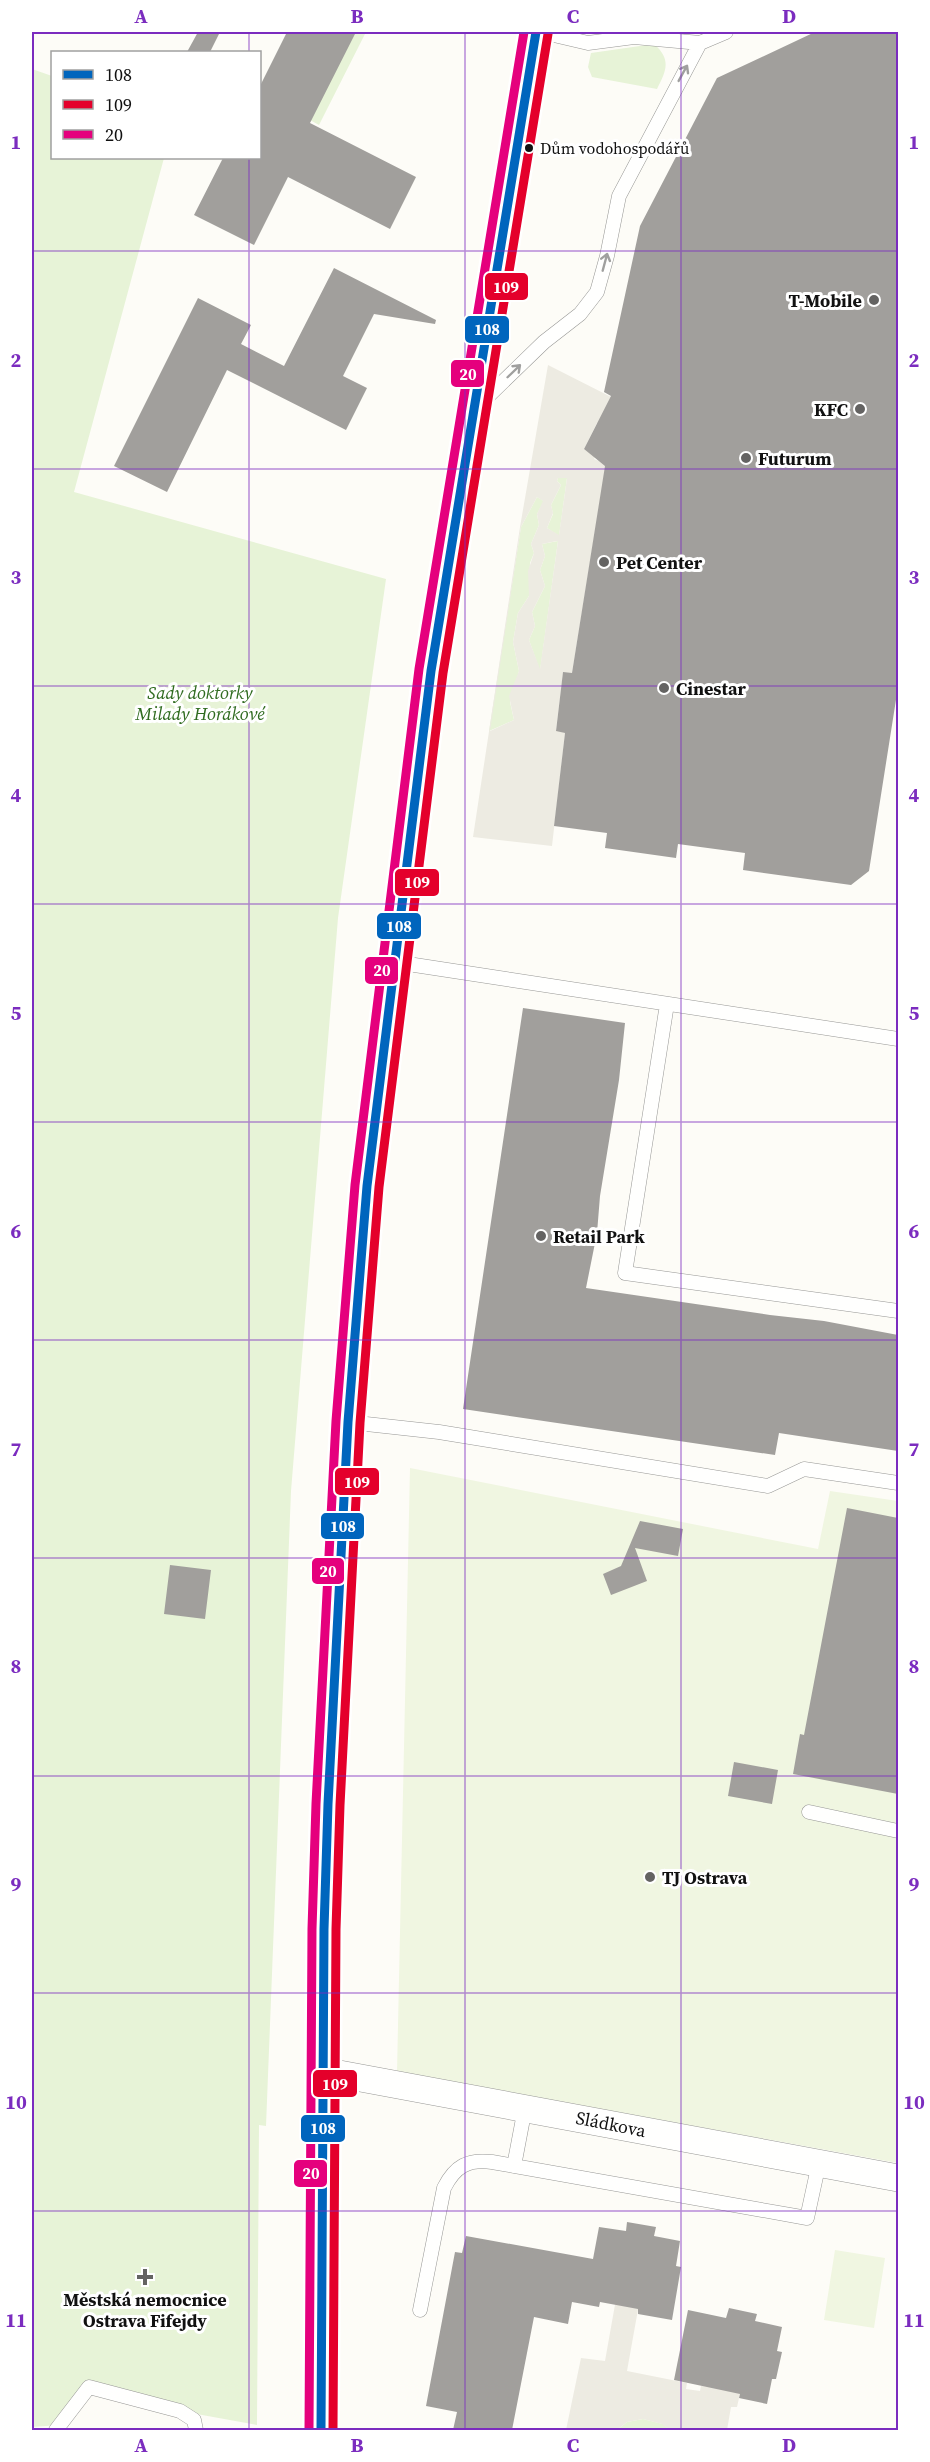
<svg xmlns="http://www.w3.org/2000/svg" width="930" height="2462" font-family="'Source Serif 4',serif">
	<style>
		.green { fill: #e7f3d7 }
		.pitch { fill: #f0f6e1 }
		.plaza { fill: #edebe2; fill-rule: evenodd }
		.building { fill: #a19f9c }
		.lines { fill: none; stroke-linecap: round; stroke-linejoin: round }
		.service-casing { stroke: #979795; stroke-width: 15 }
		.minor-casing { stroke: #979795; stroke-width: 28 }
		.tertiary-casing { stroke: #979795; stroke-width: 34 }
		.service { stroke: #fffffe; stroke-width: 14 }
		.minor { stroke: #fffffe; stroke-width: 27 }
		.tertiary { stroke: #fffffe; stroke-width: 33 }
		.bus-1-casing { stroke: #fff; stroke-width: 14 }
		.bus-2-casing { stroke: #fff; stroke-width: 14 }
		.bus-3-casing { stroke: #fff; stroke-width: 14 }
		.bus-1 { stroke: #0065bd; stroke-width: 9 }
		.bus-2 { stroke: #e4002b; stroke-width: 9 }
		.bus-3 { stroke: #e5007d; stroke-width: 9 }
		.oneway { stroke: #a0a09f }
		.grid { fill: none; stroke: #7b2cbf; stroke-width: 1.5; stroke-opacity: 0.55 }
		.bus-dot { fill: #111; stroke: #fff; stroke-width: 2 }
		.poi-dot { fill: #646362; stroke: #fff; stroke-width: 2 }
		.labels { text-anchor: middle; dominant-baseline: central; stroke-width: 6; stroke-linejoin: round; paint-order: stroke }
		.bus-label { font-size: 16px; fill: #111; stroke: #fff; text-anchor: start }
		.poi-label { font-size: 18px; font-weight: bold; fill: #111; stroke: #fff; text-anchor: start }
		.park-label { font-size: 18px; font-style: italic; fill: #2f6b1f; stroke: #fff }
		.street-label { font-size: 18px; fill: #111; stroke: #fff }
		.line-badge { stroke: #fff; stroke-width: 2 }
		.badge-label { font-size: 16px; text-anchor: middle; font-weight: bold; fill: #fff }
		.neatline { fill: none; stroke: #7b2cbf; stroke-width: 2 }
		.grid-label { font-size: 20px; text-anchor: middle; font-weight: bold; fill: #7b2cbf }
	</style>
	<rect width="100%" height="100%" fill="#fdfcf7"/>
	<path class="green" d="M344 32H366L319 125 310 120 352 35Z
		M654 44C671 59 667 70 657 89L592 77 588 67 591 53Z
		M32 69 52 76V158H164L74 492 386 579 338 918 291 1491 266 2126 259 2125 257 2425 180 2411 89 2387 60 2425 32 2427Z
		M558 478H567L559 536 547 528 553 514 551 505 561 485 557 481Z
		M537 497 544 501 537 514 539 525 531 544 534 553 530 563 529 596 518 613 513 642 519 671 510 702 514 720 489 731 521 527Z
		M558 541 540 671 529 640 535 626 532 612 545 586 540 570 545 556 542 544Z
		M643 2419 663 2424 670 2430H617L627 2422Z"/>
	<path class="pitch" d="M410 1468 818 1549 830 1491 898 1501V2163L397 2072Z
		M835 2250 885 2258 874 2328 824 2320Z"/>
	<path class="plaza" d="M548 365 623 403 610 430 597 423 584 449 595 457 594 459 606 464 572 673H563L556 730 565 733 552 846 473 837 520 527ZM558 478H567L559 535 547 528 553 513 551 505 561 485 557 481ZM537 497 543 501 537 514 539 525 531 544 534 553 528 571 529 596 518 613 513 642 519 671 509 696 514 720 490 731 521 527ZM557 541H558L540 669 529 640 535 626 532 612 545 586 540 570 545 556 542 544Z
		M616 2299 639 2304 627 2371 687 2383 686 2389 700 2391 701 2386 741 2389 737 2407H731L727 2430H670L662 2424 643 2419 627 2422 617 2430H566L581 2358 605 2361Z"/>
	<path class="building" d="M198 32H220L210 52H187Z
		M287 32H356L310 123 416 177 390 229 288 177 254 245 194 215 223 158H260V86Z
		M815 32H898V687L869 871 851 885 743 870 745 853 678 844 676 858 605 848 607 833 554 826 565 733 556 731 563 672 572 673 605 466 584 449 611 396 604 392 640 226 717 78Z
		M334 268 436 320 435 324 374 314 343 376 367 388 346 430 227 370 167 492 114 466 198 298 251 325 241 344 284 366Z
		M523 1008 625 1023 619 1080 600 1196 597 1233 586 1288 770 1315 824 1321 898 1335V1451L779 1433 775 1455 463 1409Z
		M847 1508 898 1518V1794L793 1774 800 1734 804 1735Z
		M640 1521 683 1529 678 1556 635 1548 647 1581 611 1595 603 1574 621 1566Z
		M170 1565 211 1570 205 1619 164 1614Z
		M734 1762 778 1770 772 1804 728 1796Z
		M627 2222 656 2227 654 2236 680 2241 676 2266 681 2267 672 2320 638 2314V2309L600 2302 599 2307 572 2302 568 2324 534 2317 512 2430H453L457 2412 426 2406 455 2252 462 2253 466 2236 593 2259 599 2227 626 2231Z
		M729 2308 757 2314 755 2321 782 2327 777 2351 782 2352 776 2379H772L767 2404 739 2398 740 2394 674 2380 688 2310 726 2318Z"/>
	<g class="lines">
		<g class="service-casing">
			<path id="service" d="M541 32 588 43 634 37 700 43 726 32
				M481 403 544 342 580 314 597 292 607 256 619 196 700 43
				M395 962 898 1039
				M667 1004 625 1273 898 1311
				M348 1422 439 1432 768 1486 804 1469 898 1483
				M809 1812 898 1831
				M514 2166 525 2108
				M420 2310 444 2188C455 2166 468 2159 492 2162L807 2218 819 2163
				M56 2430 89 2387 180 2411 194 2420 196 2430"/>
		</g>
		<g class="minor-casing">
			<path id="minor" d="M323 2071 898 2178"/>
		</g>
		<g class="tertiary-casing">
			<path id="tertiary" d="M321 2430 324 1929 328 1804 348 1422 367 1186 431 671 536 32"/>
		</g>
		<use href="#service" class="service"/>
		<use href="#minor" class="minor"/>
		<use href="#tertiary" class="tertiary"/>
		<g class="bus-1-casing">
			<path id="bus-1" d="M321 2430 324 1929 328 1804 348 1422 367 1186 431 671 536 32"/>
		</g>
		<g class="bus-2-casing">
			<path id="bus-2" d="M333 2430 336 1929 340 1805 360 1423 379 1187 443 673 548 34"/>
		</g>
		<g class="bus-3-casing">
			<path id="bus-3" d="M309 2430 312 1929 316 1804 336 1421 355 1185 419 669 524 32"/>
		</g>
		<use href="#bus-1" class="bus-1"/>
		<use href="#bus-2" class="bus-2"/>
		<use href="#bus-3" class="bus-3"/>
	</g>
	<defs><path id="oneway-shaft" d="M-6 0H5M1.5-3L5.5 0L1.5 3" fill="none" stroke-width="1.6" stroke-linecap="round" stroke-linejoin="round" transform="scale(1.5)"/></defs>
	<g class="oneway">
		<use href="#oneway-shaft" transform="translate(683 73) rotate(-61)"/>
		<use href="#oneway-shaft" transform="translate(605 262) rotate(-75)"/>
		<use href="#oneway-shaft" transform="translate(514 371) rotate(-44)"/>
	</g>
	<path class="grid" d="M249 32V52M465 32V2430M681 32V2430M249 158V2430M32 251H898M32 469H898M32 686H898M32 904H898M32 1122H898M32 1340H898M32 1558H898M32 1776H898M32 1993H898M32 2211H898"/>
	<circle class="bus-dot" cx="529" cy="148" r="5"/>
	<g class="poi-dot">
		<circle cx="874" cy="300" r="6"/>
		<circle cx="860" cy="409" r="6"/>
		<circle cx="746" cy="458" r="6"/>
		<circle cx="604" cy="562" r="6"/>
		<circle cx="664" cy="688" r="6"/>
		<circle cx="541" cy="1236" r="6"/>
		<circle cx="650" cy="1877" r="6"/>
		<path d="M142 2268h6v6h6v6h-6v6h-6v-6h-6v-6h6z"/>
	</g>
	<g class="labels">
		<g class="bus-label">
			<text x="540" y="148">Dům vodohospodářů</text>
		</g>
		<g class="poi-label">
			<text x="862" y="300" text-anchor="end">T-Mobile</text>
			<text x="848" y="409" text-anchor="end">KFC</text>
			<text x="758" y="458">Futurum</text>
			<text x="616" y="562">Pet Center</text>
			<text x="676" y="688">Cinestar</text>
			<text x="553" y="1236">Retail Park</text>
			<text x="662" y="1877">TJ Ostrava</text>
			<text x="145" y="2299" text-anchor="middle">Městská nemocnice<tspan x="145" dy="21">Ostrava Fifejdy</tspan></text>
		</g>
		<g class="park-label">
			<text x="200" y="692">Sady doktorky<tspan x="200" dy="21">Milady Horákové</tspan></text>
		</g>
		<g class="street-label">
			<text transform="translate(611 2124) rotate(11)">Sládkova</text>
		</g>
	</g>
	<g class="line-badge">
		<rect x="484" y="272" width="45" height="29" rx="6" fill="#e4002b"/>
		<rect x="464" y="315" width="46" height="29" rx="6" fill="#0065bd"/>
		<rect x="450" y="359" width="35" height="29" rx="6" fill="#e5007d"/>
		<rect x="394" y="868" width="46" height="29" rx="6" fill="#e4002b"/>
		<rect x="376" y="912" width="46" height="28" rx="6" fill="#0065bd"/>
		<rect x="364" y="956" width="35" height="29" rx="6" fill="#e5007d"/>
		<rect x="334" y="1467" width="46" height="29" rx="6" fill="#e4002b"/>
		<rect x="320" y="1512" width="45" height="28" rx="6" fill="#0065bd"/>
		<rect x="311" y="1557" width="34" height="28" rx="6" fill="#e5007d"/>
		<rect x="312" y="2069" width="46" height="29" rx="6" fill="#e4002b"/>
		<rect x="300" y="2114" width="46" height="29" rx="6" fill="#0065bd"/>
		<rect x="293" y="2159" width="35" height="29" rx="6" fill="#e5007d"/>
	</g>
	<g class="badge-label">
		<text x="506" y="293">109</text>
		<text x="487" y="335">108</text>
		<text x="468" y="380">20</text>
		<text x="417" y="888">109</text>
		<text x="399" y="932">108</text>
		<text x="382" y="976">20</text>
		<text x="357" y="1488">109</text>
		<text x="343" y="1532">108</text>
		<text x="328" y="1577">20</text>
		<text x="335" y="2090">109</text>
		<text x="323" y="2134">108</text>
		<text x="311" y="2179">20</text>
	</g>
	<rect width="930" height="2462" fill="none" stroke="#ffffff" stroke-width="66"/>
	<rect x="51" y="51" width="210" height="108" fill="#ffffff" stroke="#a0a0a0" stroke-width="1.5"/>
	<rect x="63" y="70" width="30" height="9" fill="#0065bd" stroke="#a0a0a0" stroke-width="1.5"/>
	<text x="105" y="81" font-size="18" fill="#111111">108</text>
	<rect x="63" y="100" width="30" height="9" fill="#e4002b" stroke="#a0a0a0" stroke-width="1.5"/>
	<text x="105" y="111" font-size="18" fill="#111111">109</text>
	<rect x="63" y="130" width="30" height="9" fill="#e5007d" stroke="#a0a0a0" stroke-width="1.5"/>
	<text x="105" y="141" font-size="18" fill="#111111">20</text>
	<rect x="33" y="33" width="864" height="2396" class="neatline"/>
	<g class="grid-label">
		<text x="141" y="23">A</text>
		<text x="357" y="23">B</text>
		<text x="573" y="23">C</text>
		<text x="789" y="23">D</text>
		<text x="16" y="149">1</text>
		<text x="914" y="149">1</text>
		<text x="16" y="367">2</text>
		<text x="914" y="367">2</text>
		<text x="16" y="584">3</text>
		<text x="914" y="584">3</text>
		<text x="16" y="802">4</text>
		<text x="914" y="802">4</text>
		<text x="16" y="1020">5</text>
		<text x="914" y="1020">5</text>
		<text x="16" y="1238">6</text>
		<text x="914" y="1238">6</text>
		<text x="16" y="1456">7</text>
		<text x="914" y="1456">7</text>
		<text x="16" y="1673">8</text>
		<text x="914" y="1673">8</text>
		<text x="16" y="1891">9</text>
		<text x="914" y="1891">9</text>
		<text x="16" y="2109">10</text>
		<text x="914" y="2109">10</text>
		<text x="16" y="2327">11</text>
		<text x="914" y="2327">11</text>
		<text x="141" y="2452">A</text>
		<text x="357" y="2452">B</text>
		<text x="573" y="2452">C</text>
		<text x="789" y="2452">D</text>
	</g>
</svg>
